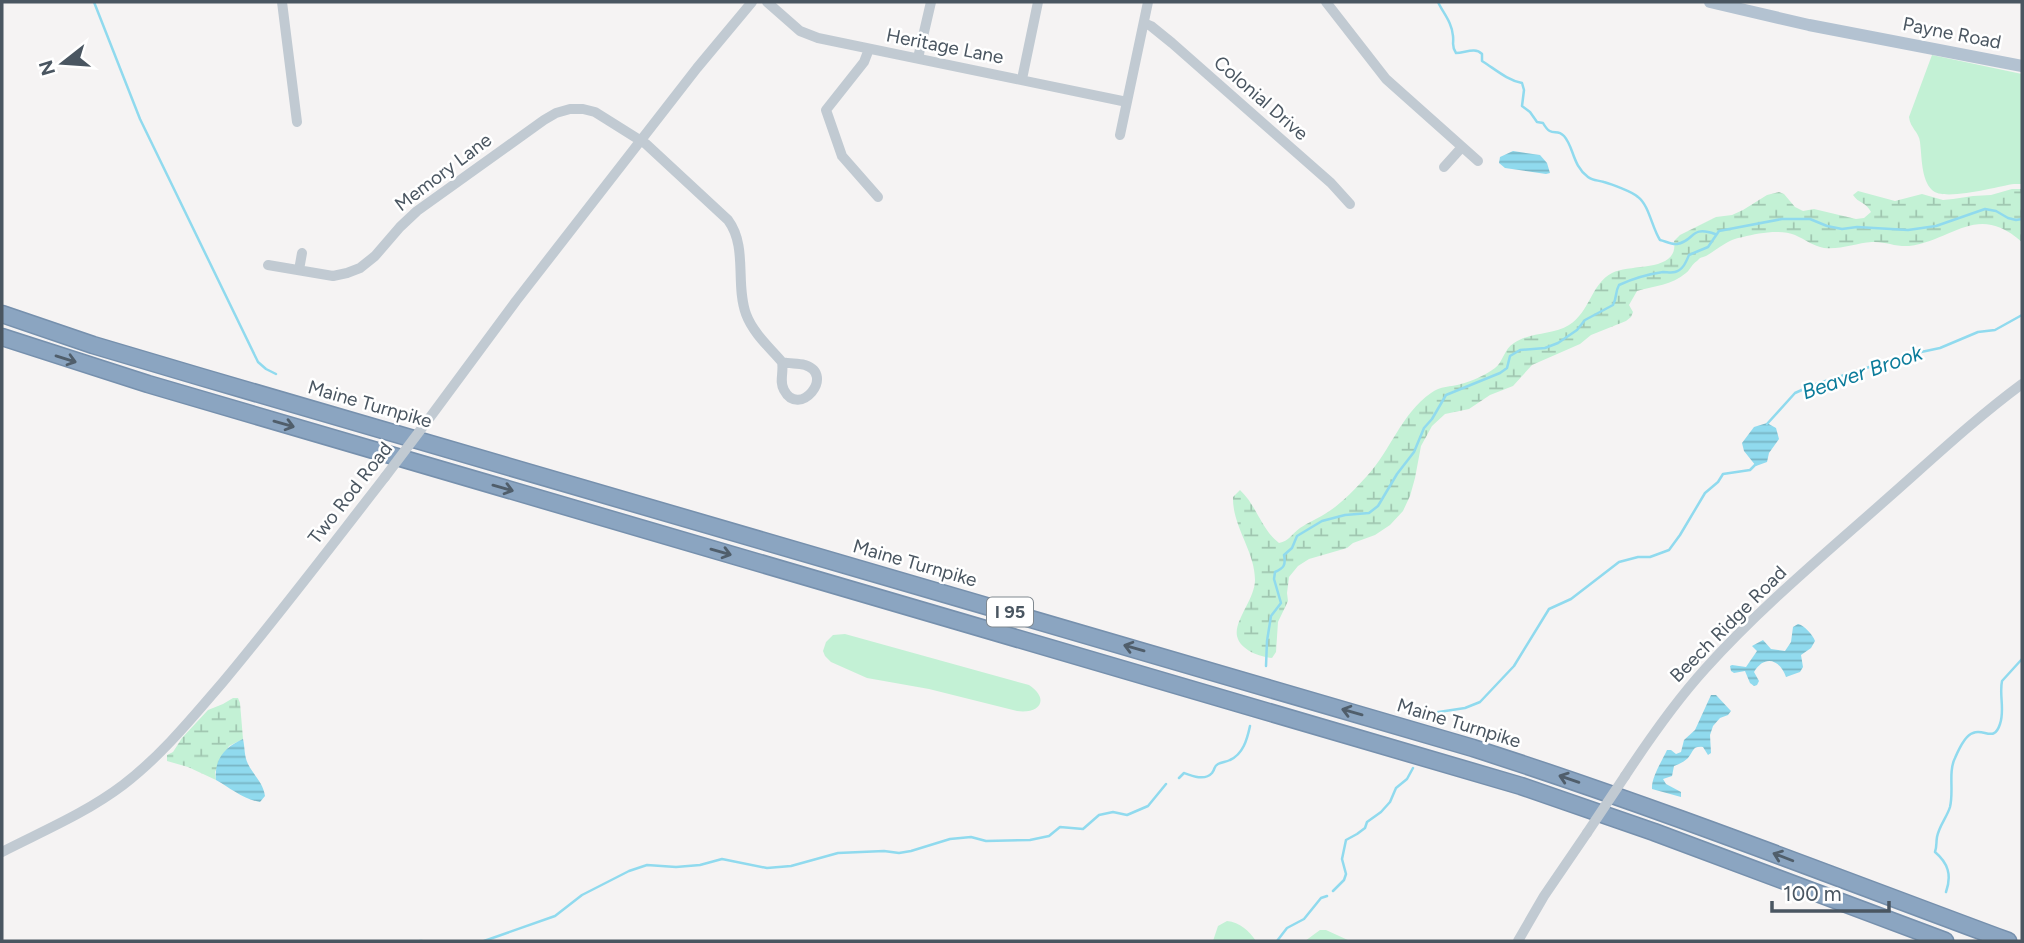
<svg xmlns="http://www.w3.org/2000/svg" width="2024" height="943" font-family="Figtree,sans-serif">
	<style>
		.grass { fill: #c3f1d5 }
		.wetland { fill: url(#wetland-marsh) }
		.water { fill: url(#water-rules) }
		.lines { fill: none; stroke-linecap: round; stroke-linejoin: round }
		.stream { stroke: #90daee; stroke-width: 2.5 }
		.highway-casing { stroke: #7690ad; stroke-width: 19 }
		.minor { stroke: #c1cad2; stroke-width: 10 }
		.major { stroke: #b3c2d1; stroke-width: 12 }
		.highway { stroke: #8ba5c1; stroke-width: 16 }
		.minor-bridge { stroke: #c1cad2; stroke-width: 10 }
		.oneway { stroke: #505e6b }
		.labels { text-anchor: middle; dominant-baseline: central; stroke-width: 5; stroke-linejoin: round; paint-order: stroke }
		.shield { fill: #fff; stroke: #808990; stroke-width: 2 }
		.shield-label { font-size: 18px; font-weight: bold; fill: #4a5661 }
		.street-label { font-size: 19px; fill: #4a5661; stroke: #fff }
		.water-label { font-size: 21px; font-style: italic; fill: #0c7c9b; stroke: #fff }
	</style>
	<defs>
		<pattern id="wetland-marsh" width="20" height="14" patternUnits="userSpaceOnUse" patternTransform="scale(1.75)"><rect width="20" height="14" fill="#c3f1d5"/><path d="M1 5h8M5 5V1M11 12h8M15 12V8" fill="none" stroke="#a0c6b0"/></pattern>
		<pattern id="water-rules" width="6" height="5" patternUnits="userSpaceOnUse" patternTransform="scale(1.75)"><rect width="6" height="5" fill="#90daee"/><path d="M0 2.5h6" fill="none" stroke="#78b4c4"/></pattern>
	</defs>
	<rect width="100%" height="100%" fill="#f5f3f3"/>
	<path class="grass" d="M1932 55 2022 74V184H2014C1999 186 1943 202 1932 190 1921 179 1922 157 1920 142 1919 132 1910 128 1909 117Z
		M845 634 1029 685C1050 699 1040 714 1017 711L929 689 867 678 831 662 825 656 823 651 826 642 833 635Z
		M1227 921C1240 922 1249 931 1256 941H1213L1218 926Z
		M1320 930H1326L1350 941H1305Z"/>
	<path class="wetland" d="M2012 189H2022V242C1977 202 1954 240 1909 246 1896 247 1884 241 1872 242 1856 243 1840 250 1824 248 1813 246 1806 240 1795 235 1781 229 1758 233 1743 237 1726 240 1720 248 1706 256 1699 259 1702 256 1697 261 1692 264 1690 270 1686 273 1672 285 1654 286 1637 291L1629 305 1633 312 1631 317 1626 321 1591 335 1580 344 1532 365 1513 386 1490 395 1469 409 1445 414 1432 426 1421 446 1415 478 1410 496 1403 511 1390 525 1375 535 1353 543 1347 548 1309 559 1298 566 1289 577 1287 593 1288 601 1278 622 1276 652 1272 658C1260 657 1240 650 1237 636 1234 620 1255 599 1255 580 1255 551 1232 526 1233 497L1240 490C1257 506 1261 529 1279 543 1289 541 1292 534 1300 528 1309 522 1319 518 1328 512 1342 503 1355 489 1367 476 1391 450 1401 414 1431 393 1440 386 1451 387 1461 384 1472 381 1486 375 1495 368 1503 362 1504 349 1514 343 1530 332 1553 335 1569 325 1590 312 1591 284 1612 273 1632 263 1679 273 1674 241L1680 235 1716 217 1732 215 1743 210 1767 195 1779 192 1784 194 1795 207 1803 211 1814 209 1856 219 1864 218 1871 212C1866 202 1858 203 1853 195L1858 191 1895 201 1922 194 1943 200 1953 199 1973 196 1991 195Z
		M233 698H238L240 703 243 739 229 746 215 772 216 780 188 767 167 761V755L173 752 182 738 208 710 223 704Z"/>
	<path class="water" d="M1513 151 1540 155 1547 163 1550 173 1546 174 1505 168 1499 163 1500 157Z
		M1767 423 1776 428 1779 439 1769 453 1767 462 1756 466 1744 451 1742 443 1754 427Z
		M1798 624C1804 625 1813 635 1815 641L1811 648 1801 655 1803 667 1800 672 1786 677C1780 660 1765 654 1754 672L1759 681 1757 685 1754 686 1750 683 1745 671 1734 673 1731 671 1730 666 1732 665 1746 667 1757 651 1752 646 1763 640 1771 649 1785 651 1791 642 1793 627Z
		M1711 695H1716L1731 711 1728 715 1720 718 1713 726 1710 735 1711 753 1708 755 1703 747C1692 746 1694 751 1688 758 1684 762 1679 764 1674 766L1672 776 1663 779 1666 784 1681 792V797L1652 789C1651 778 1662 761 1667 750H1671L1676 754 1681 752 1684 740 1695 730Z
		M243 739C245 748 244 756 248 764 254 776 263 782 265 796L260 802C243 799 230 788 216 780 214 759 225 747 243 739Z"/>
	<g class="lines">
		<path class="stream" d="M94 2 140 119 258 362 266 369 276 374
			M1438 2C1443 13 1452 22 1453 36 1454 44 1451 46 1456 53 1465 53 1475 47 1482 54V61C1495 69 1507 80 1522 83L1524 90 1522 106 1530 112 1537 122 1543 123C1552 139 1556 127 1564 136 1574 147 1572 165 1588 177 1593 181 1598 180 1604 182 1611 184 1633 192 1638 197 1649 205 1652 228 1660 240 1665 241 1672 245 1677 244 1695 241 1690 225 1715 234
			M1767 424 1795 393 1813 385 1907 355 1940 348 1978 332 1995 330 2022 315
			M1266 666 1267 641 1271 616 1281 603 1274 579 1275 572C1284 568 1286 565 1284 555L1292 548 1297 536 1322 521 1345 515 1369 513 1378 506 1397 474 1414 452 1424 428 1432 419 1446 395 1500 373 1507 368 1510 356 1520 350 1545 348 1558 343 1577 330 1585 320 1613 305C1617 298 1615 292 1619 285 1632 279 1649 274 1663 272 1667 272 1671 273 1675 272 1683 270 1686 262 1689 255L1708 247 1719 231 1782 219H1810L1827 226 1842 229 1857 227 1908 230 1936 226 1985 209 1996 211 2008 218 2016 220 2022 219
			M1428 719 1432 713 1465 708 1480 702 1514 666 1549 609 1571 599 1619 562 1638 557H1650L1669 550 1680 535 1705 493 1718 482 1723 474 1750 470 1756 464
			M1179 778 1184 773C1192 776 1205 781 1212 773 1216 768 1213 767 1218 764 1222 762 1226 762 1230 760 1243 754 1247 740 1250 726
			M1333 891 1344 880 1346 874 1342 859 1346 840 1357 834 1365 828 1367 822 1381 812 1390 802 1396 788 1407 779 1413 768
			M1946 892C1952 875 1948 863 1935 852 1937 846 1936 843 1937 837 1939 826 1947 817 1950 807 1954 791 1948 772 1955 758 1958 751 1965 735 1973 733 1984 728 1994 743 2000 724 2005 710 1999 695 2002 681L2022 659
			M420 941H422
			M484 941 555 916 582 895 629 871 647 865 676 867 700 865 722 859 767 868 791 866 838 853 884 851 899 853 911 851 950 839 971 837 986 841 1030 840 1049 836 1060 827 1083 829 1099 815 1113 812 1127 815 1148 806 1166 784
			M1277 941 1287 928 1304 919 1321 898 1327 896"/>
		<g class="highway-casing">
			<path id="highway" d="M2 314 93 345 201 377 1473 748C1654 806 1830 875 2008 941
				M2 337 148 384 1521 786 1654 832 1945 941"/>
		</g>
		<path class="minor" d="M282 2 297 122
			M767 2 800 31 818 38 1127 102
			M1326 2 1386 79 1478 161
			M1144 23 1151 26 1172 43 1331 183 1350 204
			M869 49 864 62 826 110 842 156 878 197
			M918 58 931 2
			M1022 79 1038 2
			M1120 135 1148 2
			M1444 167 1462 147
			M268 265 333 276 347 273 360 268 375 256 400 227 417 211 544 120 556 113 570 109H583L595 112 646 144 728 220C748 247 735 284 746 314 753 333 770 348 782 362
			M299 270 302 253
			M782 362C790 364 797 363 805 365 836 375 799 419 784 390 779 382 784 372 782 362Z
			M428 420 516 301 697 68 752 2
			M1625 776C1650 738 1675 702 1705 669 1758 610 1820 558 1880 505 1927 464 1972 421 2022 384
			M2 852C43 831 86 813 123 785 161 756 192 718 223 682 279 615 332 545 385 477
			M1518 941 1544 896 1587 833"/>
		<path class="major" d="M1710 2 1809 25 2022 66"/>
		<use href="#highway" class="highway"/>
		<path class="minor-bridge" d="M385 477 428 420
			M1587 833 1625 776"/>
	</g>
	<defs><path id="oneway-shaft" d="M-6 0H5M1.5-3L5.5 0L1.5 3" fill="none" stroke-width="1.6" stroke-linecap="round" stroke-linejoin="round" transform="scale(1.75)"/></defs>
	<g class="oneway">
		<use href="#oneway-shaft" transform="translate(66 359) rotate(17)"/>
		<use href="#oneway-shaft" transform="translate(284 424) rotate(16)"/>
		<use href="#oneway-shaft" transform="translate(503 488) rotate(16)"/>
		<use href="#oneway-shaft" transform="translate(721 552) rotate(16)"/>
		<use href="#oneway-shaft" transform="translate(1134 648) rotate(-164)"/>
		<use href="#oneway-shaft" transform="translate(1352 712) rotate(-164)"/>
		<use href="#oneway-shaft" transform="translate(1569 779) rotate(-161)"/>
		<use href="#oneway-shaft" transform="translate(1783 857) rotate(-159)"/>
	</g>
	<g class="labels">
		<rect class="shield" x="987" y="597.5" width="46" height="29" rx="5"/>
		<g class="shield-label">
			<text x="1010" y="612">I 95</text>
		</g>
		<g class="street-label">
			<text transform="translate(1952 33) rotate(11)">Payne Road</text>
			<text transform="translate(945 46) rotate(11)">Heritage Lane</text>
			<text transform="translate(1261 98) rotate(41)">Colonial Drive</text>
			<text transform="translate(443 172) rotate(-37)">Memory Lane</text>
			<text transform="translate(370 404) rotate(16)">Maine Turnpike</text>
			<text transform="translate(350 493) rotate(-52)">Two Rod Road</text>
			<text transform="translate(915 563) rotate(16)">Maine Turnpike</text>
			<text transform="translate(1728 624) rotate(-45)">Beech Ridge Road</text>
			<text transform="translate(1459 723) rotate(17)">Maine Turnpike</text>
		</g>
		<g class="water-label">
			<text transform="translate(1862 372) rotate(-19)">Beaver Brook</text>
		</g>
	</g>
	<rect width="2024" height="943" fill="none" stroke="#4a5661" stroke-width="7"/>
	<g transform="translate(63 63) rotate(253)" stroke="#ffffff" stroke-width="5" paint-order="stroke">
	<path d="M0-5L12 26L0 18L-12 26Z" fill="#4a5661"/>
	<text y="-10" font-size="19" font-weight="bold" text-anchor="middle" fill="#4a5661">N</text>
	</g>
	<path d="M1772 901v10h117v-10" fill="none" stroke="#4a5661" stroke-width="3.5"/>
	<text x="1783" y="901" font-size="21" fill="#4a5661" stroke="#ffffff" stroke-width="5" paint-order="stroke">100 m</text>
</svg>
